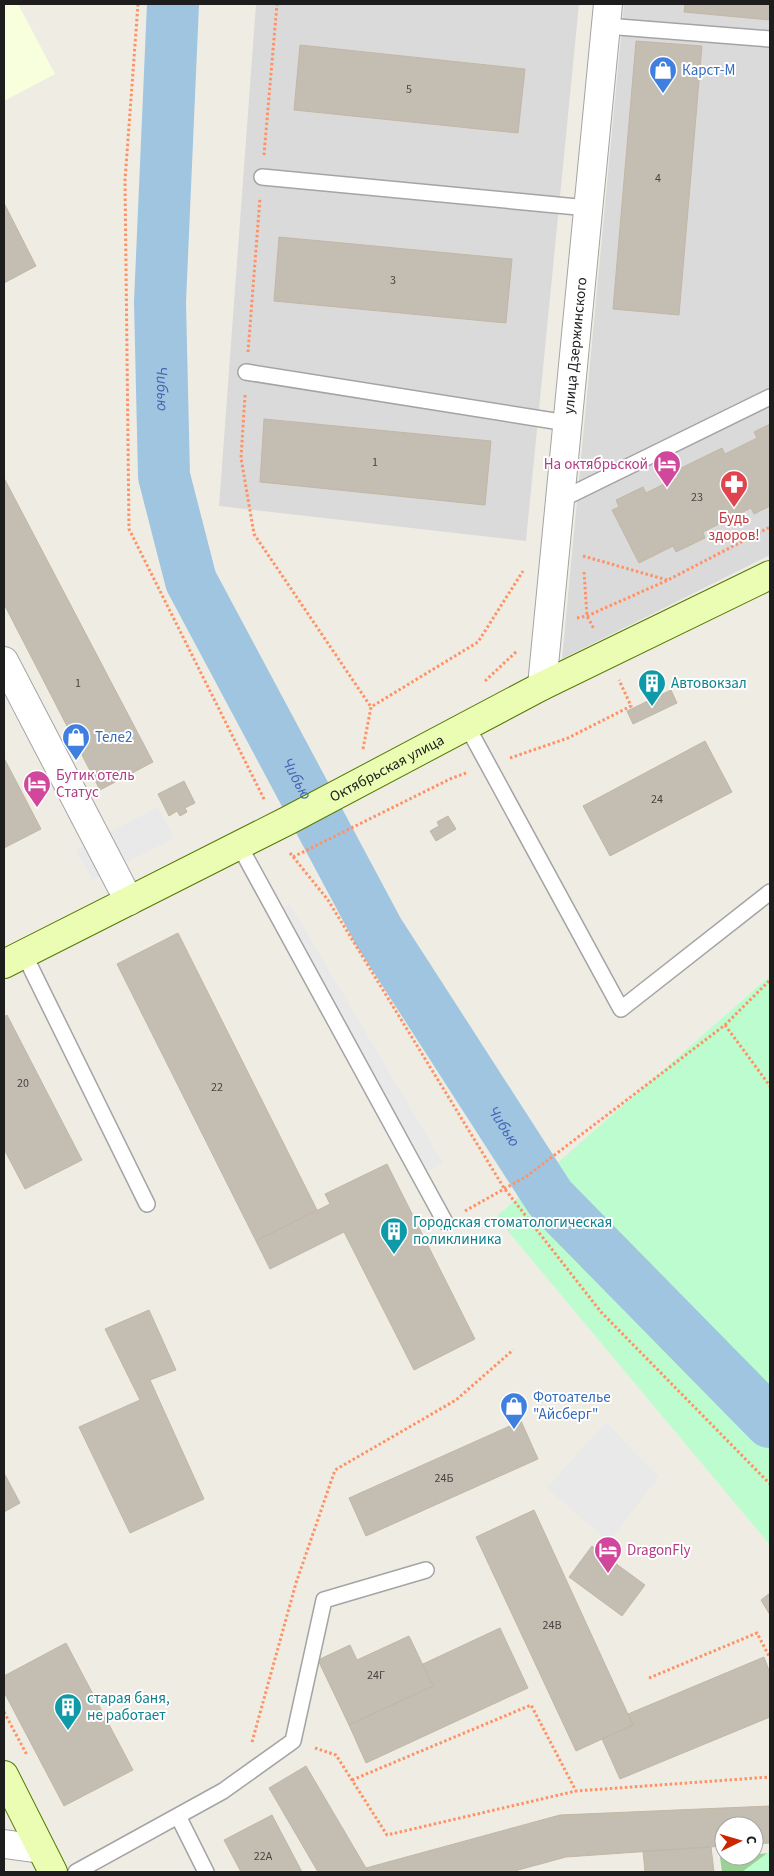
<svg xmlns="http://www.w3.org/2000/svg" width="774" height="1876" font-family="'Source Sans 3',sans-serif">
	<style>
		.residential { fill: #dbdada }
		.education { fill: #f8ffdc }
		.forest { fill: #9bd195 }
		.park { fill: #bcfcce }
		.parking { fill: #e9e9e9 }
		.lines { fill: none; stroke-linecap: round; stroke-linejoin: round }
		.river { stroke: #a0c5e0; stroke-width: 52 }
		.building { fill: #c4bdb2; stroke: #c2b7a4 }
		.service-casing { stroke: #a4a4a4; stroke-width: 18 }
		.minor-casing { stroke: #a4a4a4; stroke-width: 30 }
		.tertiary-casing { stroke: #a4a4a4; stroke-width: 30 }
		.secondary-casing { stroke: #557900; stroke-width: 30 }
		.path { stroke: #ff9164; stroke-width: 3; stroke-dasharray: 2.5 2.5; stroke-linecap: butt }
		.service { stroke: #fff; stroke-width: 15 }
		.minor { stroke: #fff; stroke-width: 28 }
		.tertiary { stroke: #fff; stroke-width: 28 }
		.secondary { stroke: #ebfdb3; stroke-width: 28 }
		.labels { text-anchor: middle; dominant-baseline: central; stroke-width: 4; stroke-linejoin: round; paint-order: stroke }
		.number-label { font-size: 12px; fill: #474542 }
		.shop-label { font-size: 15px; fill: #366cbe; stroke: #fff; text-anchor: start }
		.street-label { font-size: 15px; fill: #1d1d1d; stroke: #fff }
		.hotel-label { font-size: 15px; fill: #b23c85; stroke: #fff; text-anchor: start }
		.health-label { font-size: 15px; fill: #be3a42; stroke: #fff }
		.culture-label { font-size: 15px; fill: #0d838f; stroke: #fff; text-anchor: start }
		.water-label { font-size: 16px; font-style: italic; fill: #4467b2; stroke: #fff }
	</style>
	<rect width="100%" height="100%" fill="#efede3"/>
	<path class="residential" d="M256 4H579L526 541 219 506Z
		M624 4H770V555L562 659Z"/>
	<path class="education" d="M4 4H18L55 74 4 101Z"/>
	<path class="forest" d="M770 1853V1872H722L720 1857Z"/>
	<path class="park" d="M770 976V1545L496 1217Z
		M770 1851V1872H742Z"/>
	<path class="parking" d="M158 807 174 838 92 880 76 850Z
		M290 904 443 1163 429 1171 276 912Z
		M606 1422 659 1477 609 1542 546 1488Z"/>
	<g class="lines">
		<path class="river" id="s1" d="M173 4 160 302 164 476 191 581 378 931 550 1198 770 1422"/>
	</g>
	<path class="building" d="M685 4H770V20L684 12Z
		M636 41 702 46 679 315 613 309Z
		M300 45 525 69 518 133 294 110Z
		M4 203 36 266 4 283Z
		M279 237 512 259 506 323 274 301Z
		M264 419 491 441 485 505 260 482Z
		M770 424V506L754 514 751 508 703 532 705 538 676 552 673 546 639 563 612 510 619 507 616 500 643 487 646 493 678 477 675 471 722 448 725 454 757 438 754 432Z
		M4 478 153 762 100 790 4 604Z
		M671 690 677 703 633 724 627 711Z
		M705 741 732 792 610 856 583 806Z
		M4 758 41 829 4 848Z
		M184 781 195 803 185 808 187 812 180 816 177 811 169 816 158 794Z
		M448 816 456 829 436 841 430 831 439 826 437 822Z
		M178 933 317 1210 256 1241 117 964Z
		M7 1015 82 1160 25 1189 4 1149V1017Z
		M387 1164 475 1339 414 1370 344 1232 270 1269 256 1241 330 1204 325 1194Z
		M149 1310 176 1370 150 1380 204 1499 130 1533 79 1427 140 1400 105 1329Z
		M521 1421 538 1459 366 1536 349 1498Z
		M4 1473 20 1503 4 1512Z
		M534 1510 633 1725 576 1751 476 1537Z
		M592 1546 645 1585 622 1616 569 1577Z
		M770 1593V1615L761 1600Z
		M500 1628 528 1688 366 1763 349 1725 433 1686 423 1664Z
		M409 1636 433 1686 349 1725 318 1660 350 1645 357 1660Z
		M66 1643 133 1770 64 1806 4 1692V1676Z
		M764 1657 770 1673V1717L620 1779 602 1739 633 1725 628 1714Z
		M306 1766 366 1868 369 1872H318L269 1788Z
		M770 1806V1843L754 1844V1826H724V1846L566 1857 511 1872H369L366 1868 560 1815Z
		M272 1815 302 1872H241L224 1840Z
		M711 1847 714 1872H645L643 1851Z"/>
	<g class="lines">
		<g class="service-casing">
			<path id="service" d="M606 26 770 39
				M262 177 588 208
				M246 372 567 423
				M560 500 770 397
				M467 726 621 1009 770 892
				M239 845 445 1222
				M24 954 147 1204
				M178 1816 206 1872
				M76 1872 223 1791 293 1741 324 1600 426 1570"/>
		</g>
		<g class="minor-casing">
			<path id="minor" d="M4 661 129 901"/>
		</g>
		<g class="tertiary-casing">
			<g id="tertiary">
				<path id="s2" d="M542 686 608 4"/>
				<path d="M4 1844 41 1849"/>
			</g>
		</g>
		<g class="secondary-casing">
			<g id="secondary">
				<path id="s3" d="M4 964 289 820 542 686 770 575"/>
				<path d="M4 1775 53 1872"/>
			</g>
		</g>
		<path class="path" d="M138 4 125 180 129 529 265 801
			M264 155 277 4
			M248 352 260 198
			M245 395 241 458 254 534 371 707
			M583 556 667 580
			M584 572 587 616 594 629
			M577 618 587 616 668 580 770 527
			M485 681 517 651
			M363 749 371 707 478 642 523 571
			M510 758 568 738 631 706 619 680
			M290 853 328 900 504 1188 601 1312 770 1484
			M293 857 450 779 466 773
			M725 1025 770 1086
			M465 1211 527 1176 725 1025 770 980
			M649 1678 757 1633 770 1658
			M4 1712 27 1755
			M252 1742 296 1583 335 1470 456 1400 513 1350
			M315 1748 336 1755 387 1835 576 1791 770 1777
			M352 1780 531 1705 576 1791"/>
		<use href="#service" class="service"/>
		<use href="#minor" class="minor"/>
		<use href="#tertiary" class="tertiary"/>
		<use href="#secondary" class="secondary"/>
	</g>
	<defs>
		<g id="shop-pin" transform="scale(1.4375)"><path d="M0 17L-7.5 6A9.5 9.5 0 1 1 7.5 6Z" fill="#3f7fe0" stroke="#fff"/><path d="M-5-2.5h2.3a2.7 3.5 0 0 1 5.4 0H5L5.5 6h-11ZM-1.5-2.5h3a1.5 2.3 0 0 0-3 0Z" fill="#fff"/></g>
		<g id="hotel-pin" transform="scale(1.4375)"><path d="M0 17L-7.5 6A9.5 9.5 0 1 1 7.5 6Z" fill="#d1479c" stroke="#fff"/><path d="M-6-4.5h1.5V1H6V5H4.5V3h-9V5H-6ZM-4 0a1.8 1.8 0 1 1 3.6 0ZM.5 0V-2.5h3Q6-2.5 6 0Z" fill="#fff"/></g>
		<g id="pharmacy-pin" transform="scale(1.4375)"><path d="M0 17L-7.5 6A9.5 9.5 0 1 1 7.5 6Z" fill="#e0444e" stroke="#fff"/><path d="M-2-6h4v4h4v4h-4v4h-4v-4h-4v-4h4Z" fill="#fff"/></g>
		<g id="building-pin" transform="scale(1.4375)"><path d="M0 17L-7.5 6A9.5 9.5 0 1 1 7.5 6Z" fill="#0f9aa8" stroke="#fff"/><path d="M-4-6H4V6H1V3H-1V6H-4ZM-2.5-4.3h1.7v1.8h-1.7ZM.8-4.3h1.7v1.8H.8ZM-2.5-1h1.7V.8h-1.7ZM.8-1h1.7V.8H.8Z" fill="#fff"/></g>
	</defs>
	<g fill-rule="evenodd">
		<use href="#shop-pin" x="663" y="70"/>
		<use href="#hotel-pin" x="667" y="464"/>
		<use href="#pharmacy-pin" x="734" y="484"/>
		<use href="#building-pin" x="652" y="683"/>
		<use href="#shop-pin" x="76" y="737"/>
		<use href="#hotel-pin" x="37" y="784"/>
		<use href="#building-pin" x="394" y="1231"/>
		<use href="#shop-pin" x="514" y="1406"/>
		<use href="#hotel-pin" x="608" y="1550"/>
		<use href="#building-pin" x="68" y="1707"/>
	</g>
	<g class="labels">
		<g class="number-label">
			<text x="409" y="89">5</text>
			<text x="658" y="178">4</text>
			<text x="393" y="280">3</text>
			<text x="375" y="462">1</text>
			<text x="697" y="497">23</text>
			<text x="78" y="683">1</text>
			<text x="657" y="799">24</text>
			<text x="23" y="1083">20</text>
			<text x="217" y="1087">22</text>
			<text x="444" y="1478">24Б</text>
			<text x="552" y="1625">24В</text>
			<text x="376" y="1675">24Г</text>
			<text x="263" y="1856">22А</text>
		</g>
		<g class="shop-label">
			<text x="682" y="70">Карст-М</text>
			<text x="95" y="737">Теле2</text>
			<text x="533" y="1397">Фотоателье<tspan x="533" dy="17">"Айсберг"</tspan></text>
		</g>
		<g class="street-label">
			<text stroke="none"><textPath href="#s2" startOffset="342">улица Дзержинского</textPath></text>
			<text stroke="none"><textPath href="#s3" startOffset="430">Октябрьская улица</textPath></text>
		</g>
		<g class="hotel-label">
			<text x="648" y="464" text-anchor="end">На октябрьской</text>
			<text x="56" y="775">Бутик отель<tspan x="56" dy="17">Статус</tspan></text>
			<text x="627" y="1550">DragonFly</text>
		</g>
		<g class="health-label">
			<text x="734" y="518">Будь<tspan x="734" dy="17">здоров!</tspan></text>
		</g>
		<g class="culture-label">
			<text x="671" y="683">Автовокзал</text>
			<text x="413" y="1222">Городская стоматологическая<tspan x="413" dy="17">поликлиника</tspan></text>
			<text x="87" y="1698">старая баня,<tspan x="87" dy="17">не работает</tspan></text>
		</g>
		<g class="water-label">
			<text stroke="none"><textPath href="#s1" startOffset="385">Чибью</textPath></text>
			<text stroke="none"><textPath href="#s1" startOffset="805">Чибью</textPath></text>
			<text stroke="none"><textPath href="#s1" startOffset="1210">Чибью</textPath></text>
		</g>
	</g>
	<rect width="774" height="1876" fill="none" stroke="#1d1d1d" stroke-width="10"/>
	<g transform="translate(739 1841) rotate(85)"><circle r="24" fill="#ffffff" stroke="#a5a5a5"/>
	<path d="M0-4L9 19L0 12L-9 19Z" fill="#cb2600"/>
	<text y="-8" font-size="14" font-weight="bold" text-anchor="middle" fill="#1d1d1d">С</text>
	</g>
</svg>
